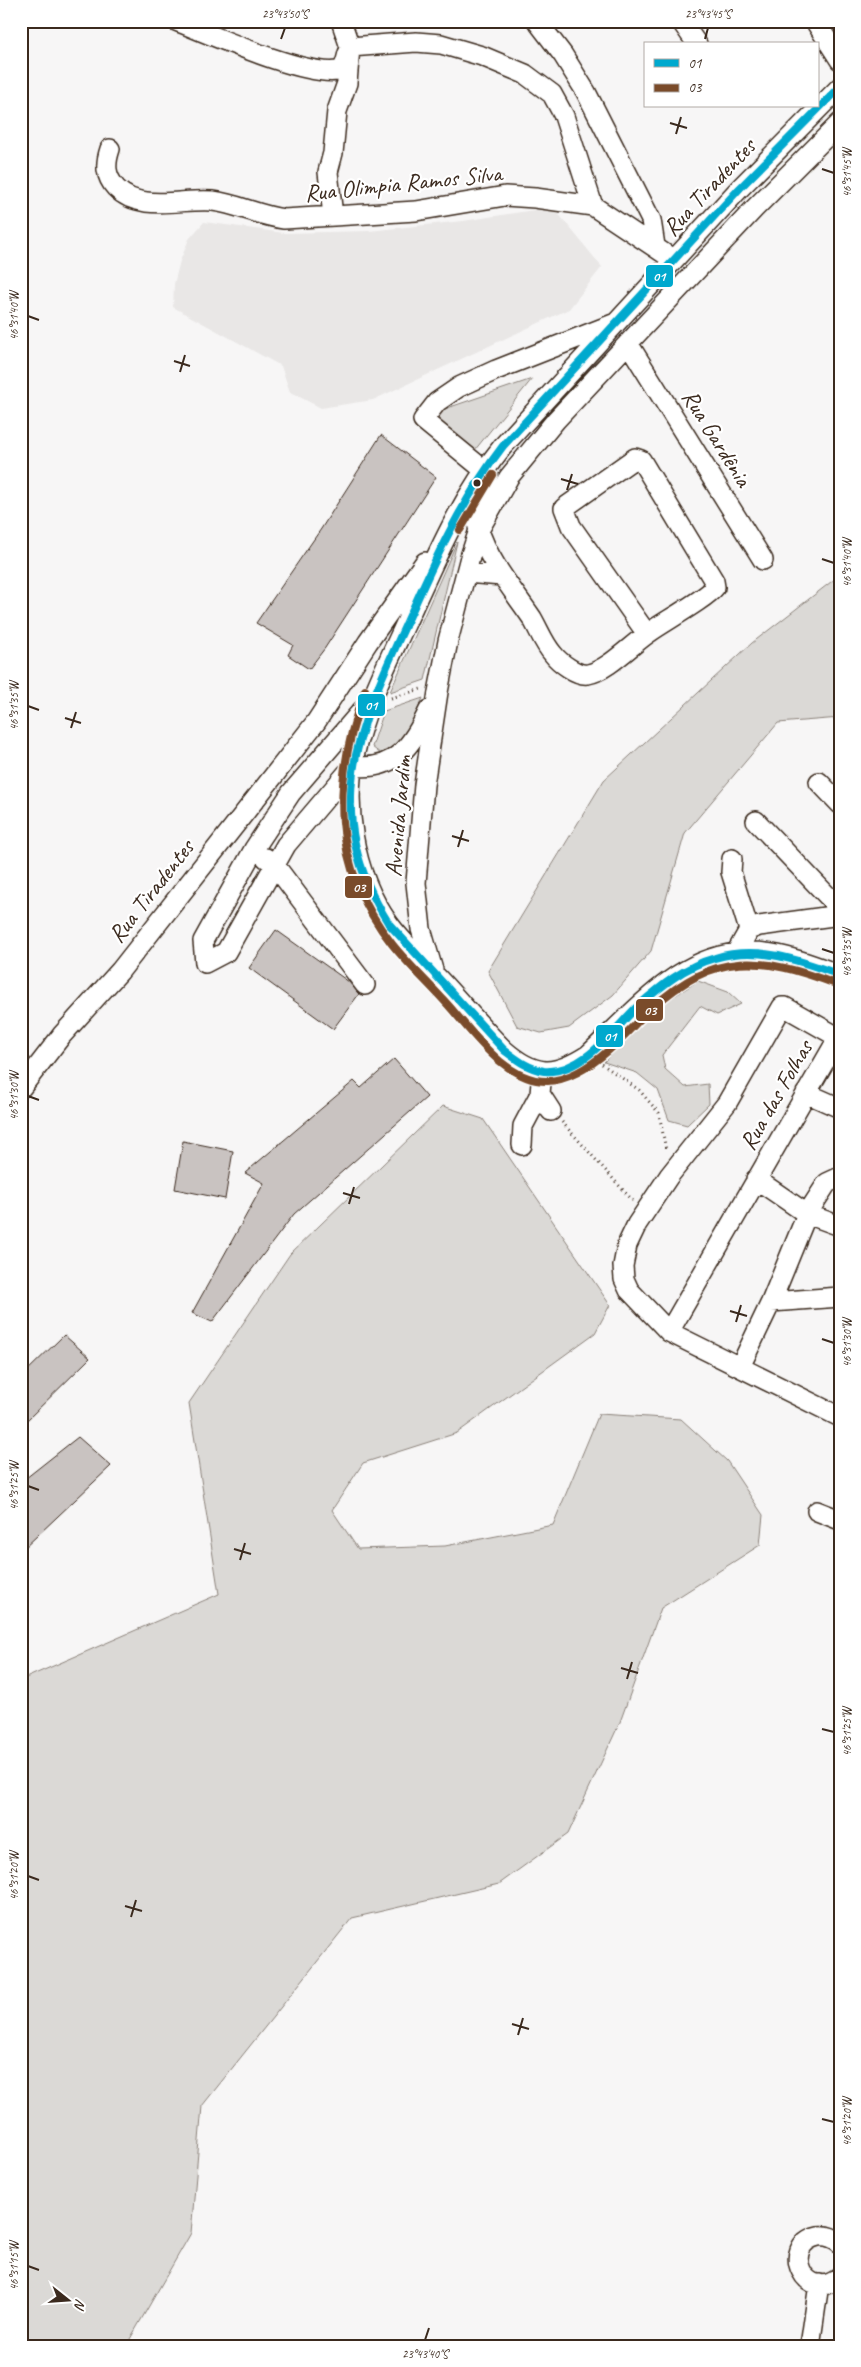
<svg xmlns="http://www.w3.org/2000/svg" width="861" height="2367" font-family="Caveat,sans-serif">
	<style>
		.built { fill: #e9e7e6 }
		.green { fill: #dbd9d6; stroke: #8b827a }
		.building { fill: #c9c3c1; stroke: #3b2a1e }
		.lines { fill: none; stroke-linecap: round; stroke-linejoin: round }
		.minor-casing { stroke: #3b2a1e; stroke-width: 22 }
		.path { stroke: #3b2a1e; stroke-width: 3; stroke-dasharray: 1 4; stroke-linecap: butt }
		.minor { stroke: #fff; stroke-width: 19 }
		.bus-1-casing { stroke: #fff; stroke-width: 11 }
		.bus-2-casing { stroke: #fff; stroke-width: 11 }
		.bus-1 { stroke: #00a9ce; stroke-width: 8 }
		.bus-2 { stroke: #7a4b2a; stroke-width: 8 }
		.ticks { fill: none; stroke: #3b2a1e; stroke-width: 2 }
		.bus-dot { fill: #3b2a1e; stroke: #fff; stroke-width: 2 }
		.labels { text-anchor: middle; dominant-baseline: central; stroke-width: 4.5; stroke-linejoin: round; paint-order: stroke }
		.street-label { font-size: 24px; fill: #3b2a1e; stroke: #fff }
		.line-badge { stroke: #fff; stroke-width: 2 }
		.badge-label { font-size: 14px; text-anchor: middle; font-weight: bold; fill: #fff }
		.neatline { fill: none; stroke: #3b2a1e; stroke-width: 2 }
		.ticks-label { font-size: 12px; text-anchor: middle; fill: #3b2a1e }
	</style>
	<rect width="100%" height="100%" fill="#f7f6f6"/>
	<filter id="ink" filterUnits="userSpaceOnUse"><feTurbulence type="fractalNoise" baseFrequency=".02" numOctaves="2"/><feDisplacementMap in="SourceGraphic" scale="10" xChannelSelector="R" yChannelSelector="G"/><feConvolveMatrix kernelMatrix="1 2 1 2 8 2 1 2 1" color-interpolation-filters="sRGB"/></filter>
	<g filter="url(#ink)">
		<path class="built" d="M553 207 602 267 569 309 373 400 321 408 290 392 281 366 173 307 174 284 180 261 189 239 204 222 284 233 369 231 463 221Z"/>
		<path class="green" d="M532 379 470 456 427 415Z
			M457 542 425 680 390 692Z
			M840 575V718L778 723 685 833 651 951 613 995 569 1028 541 1033 517 1026 488 971 604 780 752 643Z
			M423 698C412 721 405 744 381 754L372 747 384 711Z
			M698 981 728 992 741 1004 717 1015 700 1006 662 1055 665 1069 685 1087 708 1084 709 1104 687 1125 669 1120 658 1090 637 1073 604 1062 656 1008Z
			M443 1106 483 1119 610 1305 595 1333 457 1433 363 1463 332 1510 358 1549 445 1546 553 1525 599 1414 681 1419 727 1461 763 1515 760 1545 661 1608 620 1722 568 1834 499 1884 352 1918 202 2106 191 2233 126 2346H21V1680L219 1594 189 1403 290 1254Z"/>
		<path class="building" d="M381 435 436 477 325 648 309 669 288 655 293 645 256 623 321 529Z
			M276 930 349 982 359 994 333 1029 249 968Z
			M394 1059 427 1097 294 1214 212 1322 192 1313 264 1183 245 1173 354 1081 361 1088Z
			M183 1141 233 1151 225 1199 175 1189Z
			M64 1335 90 1358 21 1426V1377Z
			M78 1437 111 1466 21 1551V1482Z"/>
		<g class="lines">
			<g class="minor-casing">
				<path id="minor" d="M176 21C212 35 303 76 337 71 345 70 346 60 348 53
					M537 21 563 55 586 92 651 220 655 246
					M681 21 697 44
					M815 21 840 60
					M350 47 416 42 441 44 482 56 525 74 552 94 564 116 593 206 674 260
					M840 87 740 188 503 446C459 500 434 562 405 625 388 662 369 700 358 740 341 800 352 873 389 924 403 943 420 958 435 975 459 1000 480 1026 504 1050 535 1077 554 1077 588 1055 630 1016 675 960 736 953 771 948 808 963 840 975
					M110 149C105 164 105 176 116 188 140 213 182 198 213 201 237 204 260 216 284 219L416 211 505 196 535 198 593 206
					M333 216 328 172 333 153 337 111 347 83 350 47 341 21
					M613 324 496 370 459 387 437 402 423 420 484 470C496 489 472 506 478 527 488 561 513 590 532 618 539 630 544 644 553 654 559 662 577 676 588 674 607 671 633 643 650 632 664 622 707 598 715 587L714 581 641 460 635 458 564 508 571 526 647 634
					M628 343 763 560
					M466 573 502 576
					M353 766 286 845 226 952 205 963 203 941 254 849 291 793 365 707
					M353 766C395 772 413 744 429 710
					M819 782 840 804
					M756 821 840 909
					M266 858 274 864 365 985
					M732 859 731 872 749 930
					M736 953 749 930 759 926 840 915
					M433 970 421 929 416 883 424 785 438 692 448 641 470 557 479 530 509 477 556 420 755 208 840 123
					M21 1088 62 1035 120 971 316 722 368 642 425 562
					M806 1093 840 1108
					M540 1094 551 1111
					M522 1145 523 1126 540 1094 542 1071
					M756 1179 807 1214 840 1226
					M771 1302 840 1297
					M669 1332 837 1040 836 1036 785 1007H782L727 1103 669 1176 637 1224 627 1245 623 1266 624 1279 629 1290 669 1332 840 1417
					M740 1367 771 1302 807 1214 827 1183 840 1177
					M817 1511 840 1520
					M840 2243C834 2238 826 2235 818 2236 778 2245 806 2306 840 2277
					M810 2346 819 2284"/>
			</g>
			<path class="path" d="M391 698 421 689
				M602 1064 639 1090 659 1113 666 1150
				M562 1122 633 1201"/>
			<use href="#minor" class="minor"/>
			<g class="bus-1-casing">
				<path id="bus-1" d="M840 87 740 188 503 446C464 497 438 553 412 611 361 722 316 808 389 924L504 1050C516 1059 528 1069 544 1071 583 1074 613 1030 638 1006 660 987 685 966 715 958 758 945 799 960 840 975"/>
			</g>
			<g class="bus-2-casing">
				<path id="bus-2" d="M460 530 493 475
					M365 690C332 780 330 865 392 944 411 968 435 989 455 1013 478 1040 509 1082 548 1081 571 1080 592 1065 609 1050 624 1037 637 1021 652 1008 716 950 761 956 836 984"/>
			</g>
			<use href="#bus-1" class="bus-1"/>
			<use href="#bus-2" class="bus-2"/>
		</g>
	</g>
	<path class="ticks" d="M281 39 285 28M705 39 708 28M670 123 687 128M676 134 681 117M822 169 834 173M28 316 39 320M174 361 190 366M180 372 185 355M561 479 578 484M567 490 572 474M822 559 834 563M28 706 39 710M65 718 81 723M71 728 76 712M452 836 469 841M458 847 463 830M822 949 834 953M28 1096 39 1100M343 1193 360 1198M349 1204 354 1187M730 1311 747 1316M736 1322 741 1305M822 1339 834 1343M28 1486 39 1490M234 1549 251 1554M240 1560 245 1543M621 1668 638 1673M627 1679 632 1662M822 1729 834 1732M28 1876 39 1880M125 1906 142 1911M131 1917 136 1900M512 2024 529 2029M518 2035 523 2018M822 2119 834 2122M28 2266 39 2270M425 2340 429 2328"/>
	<circle class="bus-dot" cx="477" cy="483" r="4.5"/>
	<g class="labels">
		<g class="street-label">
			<text transform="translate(403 183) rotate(-6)">Rua Olimpia Ramos Silva</text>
			<text transform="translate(709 187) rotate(-47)">Rua Tiradentes</text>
			<text transform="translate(717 438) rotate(58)">Rua Gardênia</text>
			<text transform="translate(398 816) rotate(-85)">Avenida Jardim</text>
			<text transform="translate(151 891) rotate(-52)">Rua Tiradentes</text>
			<text transform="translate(776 1095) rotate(-60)">Rua das Folhas</text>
		</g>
	</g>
	<g class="line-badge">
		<rect x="645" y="264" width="29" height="24" rx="5" fill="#00a9ce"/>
		<rect x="357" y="693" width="29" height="24" rx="5" fill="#00a9ce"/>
		<rect x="344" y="875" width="29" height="24" rx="5" fill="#7a4b2a"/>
		<rect x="635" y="998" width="29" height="24" rx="5" fill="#7a4b2a"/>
		<rect x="595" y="1024" width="29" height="24" rx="5" fill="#00a9ce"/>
	</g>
	<g class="badge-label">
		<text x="659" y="281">01</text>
		<text x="371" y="710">01</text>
		<text x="359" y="892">03</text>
		<text x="650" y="1015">03</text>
		<text x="610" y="1041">01</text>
	</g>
	<rect width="861" height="2367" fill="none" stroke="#fff" stroke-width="55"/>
	<rect x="644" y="42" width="175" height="65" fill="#ffffff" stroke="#b1aaa5"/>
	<rect x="654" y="59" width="25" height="8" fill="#00a9ce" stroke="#b1aaa5"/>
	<text x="688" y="68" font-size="15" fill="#3b2a1e">01</text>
	<rect x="654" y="84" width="25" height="8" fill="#7a4b2a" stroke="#b1aaa5"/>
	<text x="688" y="92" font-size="15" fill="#3b2a1e">03</text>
	<g transform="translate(68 2300) rotate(107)" stroke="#ffffff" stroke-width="4" paint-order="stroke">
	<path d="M0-4L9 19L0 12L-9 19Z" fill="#3b2a1e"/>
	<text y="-8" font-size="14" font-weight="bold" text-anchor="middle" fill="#3b2a1e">N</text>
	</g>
	<rect x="28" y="28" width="806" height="2312" class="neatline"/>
	<g class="ticks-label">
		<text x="285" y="18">23°43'50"S</text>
		<text x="708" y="18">23°43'45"S</text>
		<text transform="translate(847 173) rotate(-90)" y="4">46°31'45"W</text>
		<text transform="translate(14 316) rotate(-90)" y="4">46°31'40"W</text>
		<text transform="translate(847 563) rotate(-90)" y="4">46°31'40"W</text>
		<text transform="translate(14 706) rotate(-90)" y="4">46°31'35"W</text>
		<text transform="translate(847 953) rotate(-90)" y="4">46°31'35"W</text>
		<text transform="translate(14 1096) rotate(-90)" y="4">46°31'30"W</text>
		<text transform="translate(847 1343) rotate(-90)" y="4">46°31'30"W</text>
		<text transform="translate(14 1486) rotate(-90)" y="4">46°31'25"W</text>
		<text transform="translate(847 1732) rotate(-90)" y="4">46°31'25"W</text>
		<text transform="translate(14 1876) rotate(-90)" y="4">46°31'20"W</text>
		<text transform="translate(847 2122) rotate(-90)" y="4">46°31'20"W</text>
		<text transform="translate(14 2266) rotate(-90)" y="4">46°31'15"W</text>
		<text x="425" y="2358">23°43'40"S</text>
	</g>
</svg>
